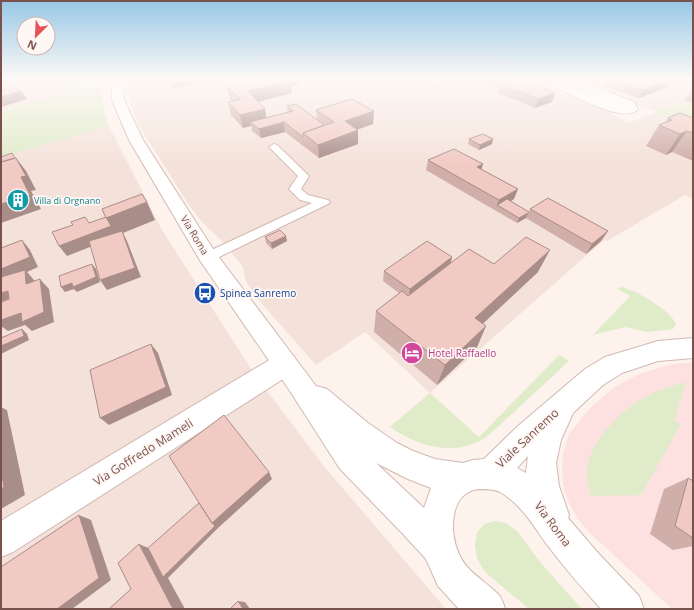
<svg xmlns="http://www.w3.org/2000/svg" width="694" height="610" font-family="'Open Sans',sans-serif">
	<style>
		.residential { fill: #f4e2da }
		.commercial { fill: #fce1e0 }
		.green { fill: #e0ebc9 }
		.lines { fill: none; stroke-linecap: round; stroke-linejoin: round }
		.service-casing { stroke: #d2b9b3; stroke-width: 2 }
		.minor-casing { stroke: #d2b9b3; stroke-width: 2 }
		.tertiary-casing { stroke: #d2b9b3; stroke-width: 2 }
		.service { fill: #fff; fill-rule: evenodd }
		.minor { fill: #fff; fill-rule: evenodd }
		.tertiary { fill: #fff; fill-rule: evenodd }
		.wall { fill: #d0aea9 }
		.shaded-wall { fill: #a98d89 }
		.building { fill: #f2cac4; stroke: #a98d89 }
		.labels { text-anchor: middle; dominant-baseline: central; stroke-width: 3.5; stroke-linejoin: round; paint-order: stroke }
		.far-culture-label { font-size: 9px; fill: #0d838f; stroke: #fff7f3; text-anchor: start }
		.street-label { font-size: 10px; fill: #79524e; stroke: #fff7f3 }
		.transit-label { font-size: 10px; fill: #164399; stroke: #fff7f3; text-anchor: start }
		.hotel-label { font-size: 10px; fill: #b23c85; stroke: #fff7f3; text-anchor: start }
		.near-street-label { font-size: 12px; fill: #79524e; stroke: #fff7f3 }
	</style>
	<rect width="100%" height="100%" fill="#fdf2ec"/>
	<path class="residential" d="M1 79H81L47 99 1 112Z
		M125 79H423L433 84 446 79H557L545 84 597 106 629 123 654 113 693 128V199L685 195 607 241 604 240 430 393 365 332 316 365 263 305 246 282 243 267 221 240 203 223 189 205 138 124 129 100Z
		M606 79H693V97L657 112 587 85Z
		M109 126 162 230 255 375 323 465 446 609H1V157Z"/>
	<path class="commercial" d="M693 362V609H672L590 533 578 519 569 503 564 489 562 471 563 454 569 434 592 406 615 387 639 374 669 365Z"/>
	<path class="green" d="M81 79H104C101 96 102 110 109 126L1 157V112L47 99Z
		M693 97V128L654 113Z
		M621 287C635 289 671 311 676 324L673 329 647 332 625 327 593 335 630 296 618 289Z
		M559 355 569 361 489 435C458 458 420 448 390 427L430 393 479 437Z
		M686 382 674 421 681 424 641 495 591 496C588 485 585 472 589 460 595 437 624 408 645 397 658 390 672 386 686 382Z
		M494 521 506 523 517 531 540 562 582 609H529L485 572 477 559 475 545 477 533 484 524Z"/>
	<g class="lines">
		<g class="service-casing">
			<path id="service" d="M274 144 277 145 309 176 301 189 308 195 328 200 330 202 328 204 213 260 208 262 203 260 201 257 203 254 312 203 300 200 289 189 298 176 269 147Z"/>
		</g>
		<g class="minor-casing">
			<path id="minor" d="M588 79 584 82 634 102 638 109C627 125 572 95 557 88L555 86C563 78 578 79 588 79ZM571 86H573L623 106Z
				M285 353 294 356 297 364 294 372 13 552 1 557V521L276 356Z"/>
		</g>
		<g class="tertiary-casing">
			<path id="tertiary" d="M112 79H123L124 100 143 140 215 252 316 386 327 389 368 423 397 443 413 451 435 459 463 463 473 460 484 459 518 426 585 369 605 357 658 341 693 338V358L658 361 622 373 603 385 573 413 561 440 556 463 559 486 569 515 568 518 598 553 639 596 644 609H601C584 590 567 571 552 551 536 531 523 505 500 492 494 489 486 489 479 489 449 492 449 533 459 554 467 573 486 581 499 595 502 599 504 605 505 609H459L438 586 426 559 403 534 340 469 288 388 201 262 129 140 112 100ZM528 456 526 473 517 468ZM376 463 408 479 431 488 424 508Z"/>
		</g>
		<use href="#service" class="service"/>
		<use href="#minor" class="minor"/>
		<use href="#tertiary" class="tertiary"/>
	</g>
	<path class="wall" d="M163 79H209L174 88Z
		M261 79H300V84L291 87 292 93 258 102 265 109 266 118 288 112 287 106 317 120 316 110 374 111 373 124 357 129 358 144 319 158 285 132 261 138 252 131 251 126 243 128 231 115 228 102 232 101 230 99 227 87Z
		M475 79H525L524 81 552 102 535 108 498 93 499 89Z
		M607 79H691L678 84 669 81 665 88 639 98 604 86Z
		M693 88V103L685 100Z
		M668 118H693V161L672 152 666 155 646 146 659 125 665 123Z
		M469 139 492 144 479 150 468 144Z
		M428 160 481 170 514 199 511 201 529 212 530 209 608 231 601 241 586 254 526 218 517 223 426 170Z
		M265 237 287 241 272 249 266 243Z
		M452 257 450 264H494L538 272 483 324 486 326 477 347 437 385 374 332 376 311 399 293 383 281 384 271Z
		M688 478 693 481V546L673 550 650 534 664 489Z"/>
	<path class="shaded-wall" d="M171 79H209L174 88Z
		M282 79H300V84L291 87 292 93 250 104 248 91Z
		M681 79H691L678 84Z
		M670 80 665 88 639 98 643 90Z
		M21 91 27 99 1 107V97Z
		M555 93 552 102 535 108 538 99Z
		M265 109 267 122H250L251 126 243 128 240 115Z
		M374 111 373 124 345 134V121Z
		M284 122 285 132 261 138 259 129Z
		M358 130V144L319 158 318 145Z
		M687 131 672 152 666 155 680 134Z
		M493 139 492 144 479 150 480 145Z
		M16 158 26 171 36 190 31 191 41 209 1 223V204L21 177Z
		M483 164 480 174 477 167Z
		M518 189 514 199 501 207 497 205 499 200Z
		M147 202 155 220 123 233 127 241 141 277 107 290 100 280 123 234 67 256 59 246 106 218Z
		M528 213 526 218 517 223 519 218Z
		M608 231 601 241 586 254 592 244Z
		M286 236 287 241 272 249 271 243Z
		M22 240 30 250 38 267 27 272 34 280 35 294 1 283V269Z
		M550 250 538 272 466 339 475 318Z
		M452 257 450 267 408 299 410 289Z
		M92 264 96 269 100 282 77 292 74 289 65 292 61 287Z
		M40 279 49 289 54 322 32 331 25 325 8 331 1 326V320Z
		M8 291 18 301 1 307V293Z
		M486 326 477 347 437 385 445 365Z
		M22 329 27 334 29 340 1 354V346Z
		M151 344 158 353 172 395 109 425 100 418Z
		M1 407 7 410 25 495 1 509Z
		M269 472 272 479 218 528 168 578 185 609H173L139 544 153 550Z
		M79 515 91 520 111 580 72 609H57Z
		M238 601 245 602 250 609H243Z"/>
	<path class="building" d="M261 79H287L290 81 248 91 265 109 240 115 228 102 241 99 227 87Z
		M498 79H523L521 80 555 93 538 99 500 84 506 82Z
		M614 79H668L670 80 643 90Z
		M5 81 21 91 1 97V82Z
		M352 99 374 111 345 121 358 130 318 145 303 133 334 122 316 110Z
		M296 104 324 125 303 133V137L284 122 259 129 250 122 293 111 287 106Z
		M680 113 693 118V133L687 131 680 134 659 125 672 120 668 118Z
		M483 134 493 139 480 145 469 139Z
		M454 149 483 164 477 167 518 189 499 200 428 160Z
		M12 153 15 158 1 162V157Z
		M16 158 26 176 21 177 30 195 1 204V162Z
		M142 194 147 202 106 218 102 209Z
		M548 198 608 231 592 244 530 209Z
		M507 199 529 212 528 213 519 218 497 205Z
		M85 217 89 223 106 217 111 226 59 246 52 232 73 225 71 222Z
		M280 230 286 236 271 243 265 237Z
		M122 231 135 268 100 280 89 241Z
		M526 237 550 250 475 318 486 326 445 365 376 311 402 291 408 296 469 249 494 264Z
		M22 240 30 257 1 269V248Z
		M427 241 452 257 410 289 384 271Z
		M92 264 96 277 73 287 72 283 61 287 59 276Z
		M25 270 26 284 40 279 44 312 22 322 21 313 1 320V302L9 299 8 291 1 293V277Z
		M22 329 24 336 1 346V338Z
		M151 344 166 387 100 418 90 370Z
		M224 415 269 472 212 523 169 456Z
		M1 469 4 487 1 489Z
		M688 478 693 481V538L675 526Z
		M199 503 212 523 215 526 163 577 148 548Z
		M79 515 99 578 57 609H1V567Z
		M139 544 173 609H109L131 589 118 563Z
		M238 601 243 609H230Z"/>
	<linearGradient id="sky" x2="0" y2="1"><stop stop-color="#97c8e6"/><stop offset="0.48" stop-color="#fef9f6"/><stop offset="1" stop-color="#fef9f6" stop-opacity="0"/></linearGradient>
	<rect width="694" height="165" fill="url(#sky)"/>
	<defs>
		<g id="building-disc" transform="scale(1.15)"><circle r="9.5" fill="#0f9aa8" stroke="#fff7f3"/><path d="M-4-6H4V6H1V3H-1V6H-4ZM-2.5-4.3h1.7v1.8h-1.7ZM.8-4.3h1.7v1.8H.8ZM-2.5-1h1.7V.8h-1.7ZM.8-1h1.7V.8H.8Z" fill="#fff"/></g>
		<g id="bus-disc" transform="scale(1.15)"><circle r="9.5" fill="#1a4fb4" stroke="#fff7f3"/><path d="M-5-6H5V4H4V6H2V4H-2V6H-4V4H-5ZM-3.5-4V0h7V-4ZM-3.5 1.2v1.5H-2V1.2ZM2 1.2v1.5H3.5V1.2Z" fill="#fff"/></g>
		<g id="hotel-disc" transform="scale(1.15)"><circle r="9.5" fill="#d1479c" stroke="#fff7f3"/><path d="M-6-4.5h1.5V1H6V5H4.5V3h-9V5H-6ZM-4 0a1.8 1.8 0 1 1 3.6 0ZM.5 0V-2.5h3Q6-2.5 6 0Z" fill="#fff"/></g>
	</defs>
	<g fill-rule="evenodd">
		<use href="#building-disc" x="18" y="200"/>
		<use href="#bus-disc" x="205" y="293"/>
		<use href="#hotel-disc" x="412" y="353"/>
	</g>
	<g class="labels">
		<g class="far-culture-label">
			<text x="34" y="200">Villa di Orgnano</text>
		</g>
		<g class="street-label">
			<text transform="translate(195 235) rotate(59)">Via Roma</text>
		</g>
		<g class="transit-label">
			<text x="220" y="293">Spinea Sanremo</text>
		</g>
		<g class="hotel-label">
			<text x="428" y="353">Hotel Raffaello</text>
		</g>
		<g class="near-street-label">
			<text transform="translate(527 438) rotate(-43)">Viale Sanremo</text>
			<text transform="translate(143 452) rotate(-32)">Via Goffredo Mameli</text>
			<text transform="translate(553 524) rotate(53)">Via Roma</text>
		</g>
	</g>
	<rect width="694" height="610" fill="none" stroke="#79524e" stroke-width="4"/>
	<g transform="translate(36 36) rotate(204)"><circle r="19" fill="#fff7f3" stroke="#c9b5b1"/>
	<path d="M0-3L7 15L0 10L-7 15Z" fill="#e45359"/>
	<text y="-6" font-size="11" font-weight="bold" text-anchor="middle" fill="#79524e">N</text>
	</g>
</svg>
